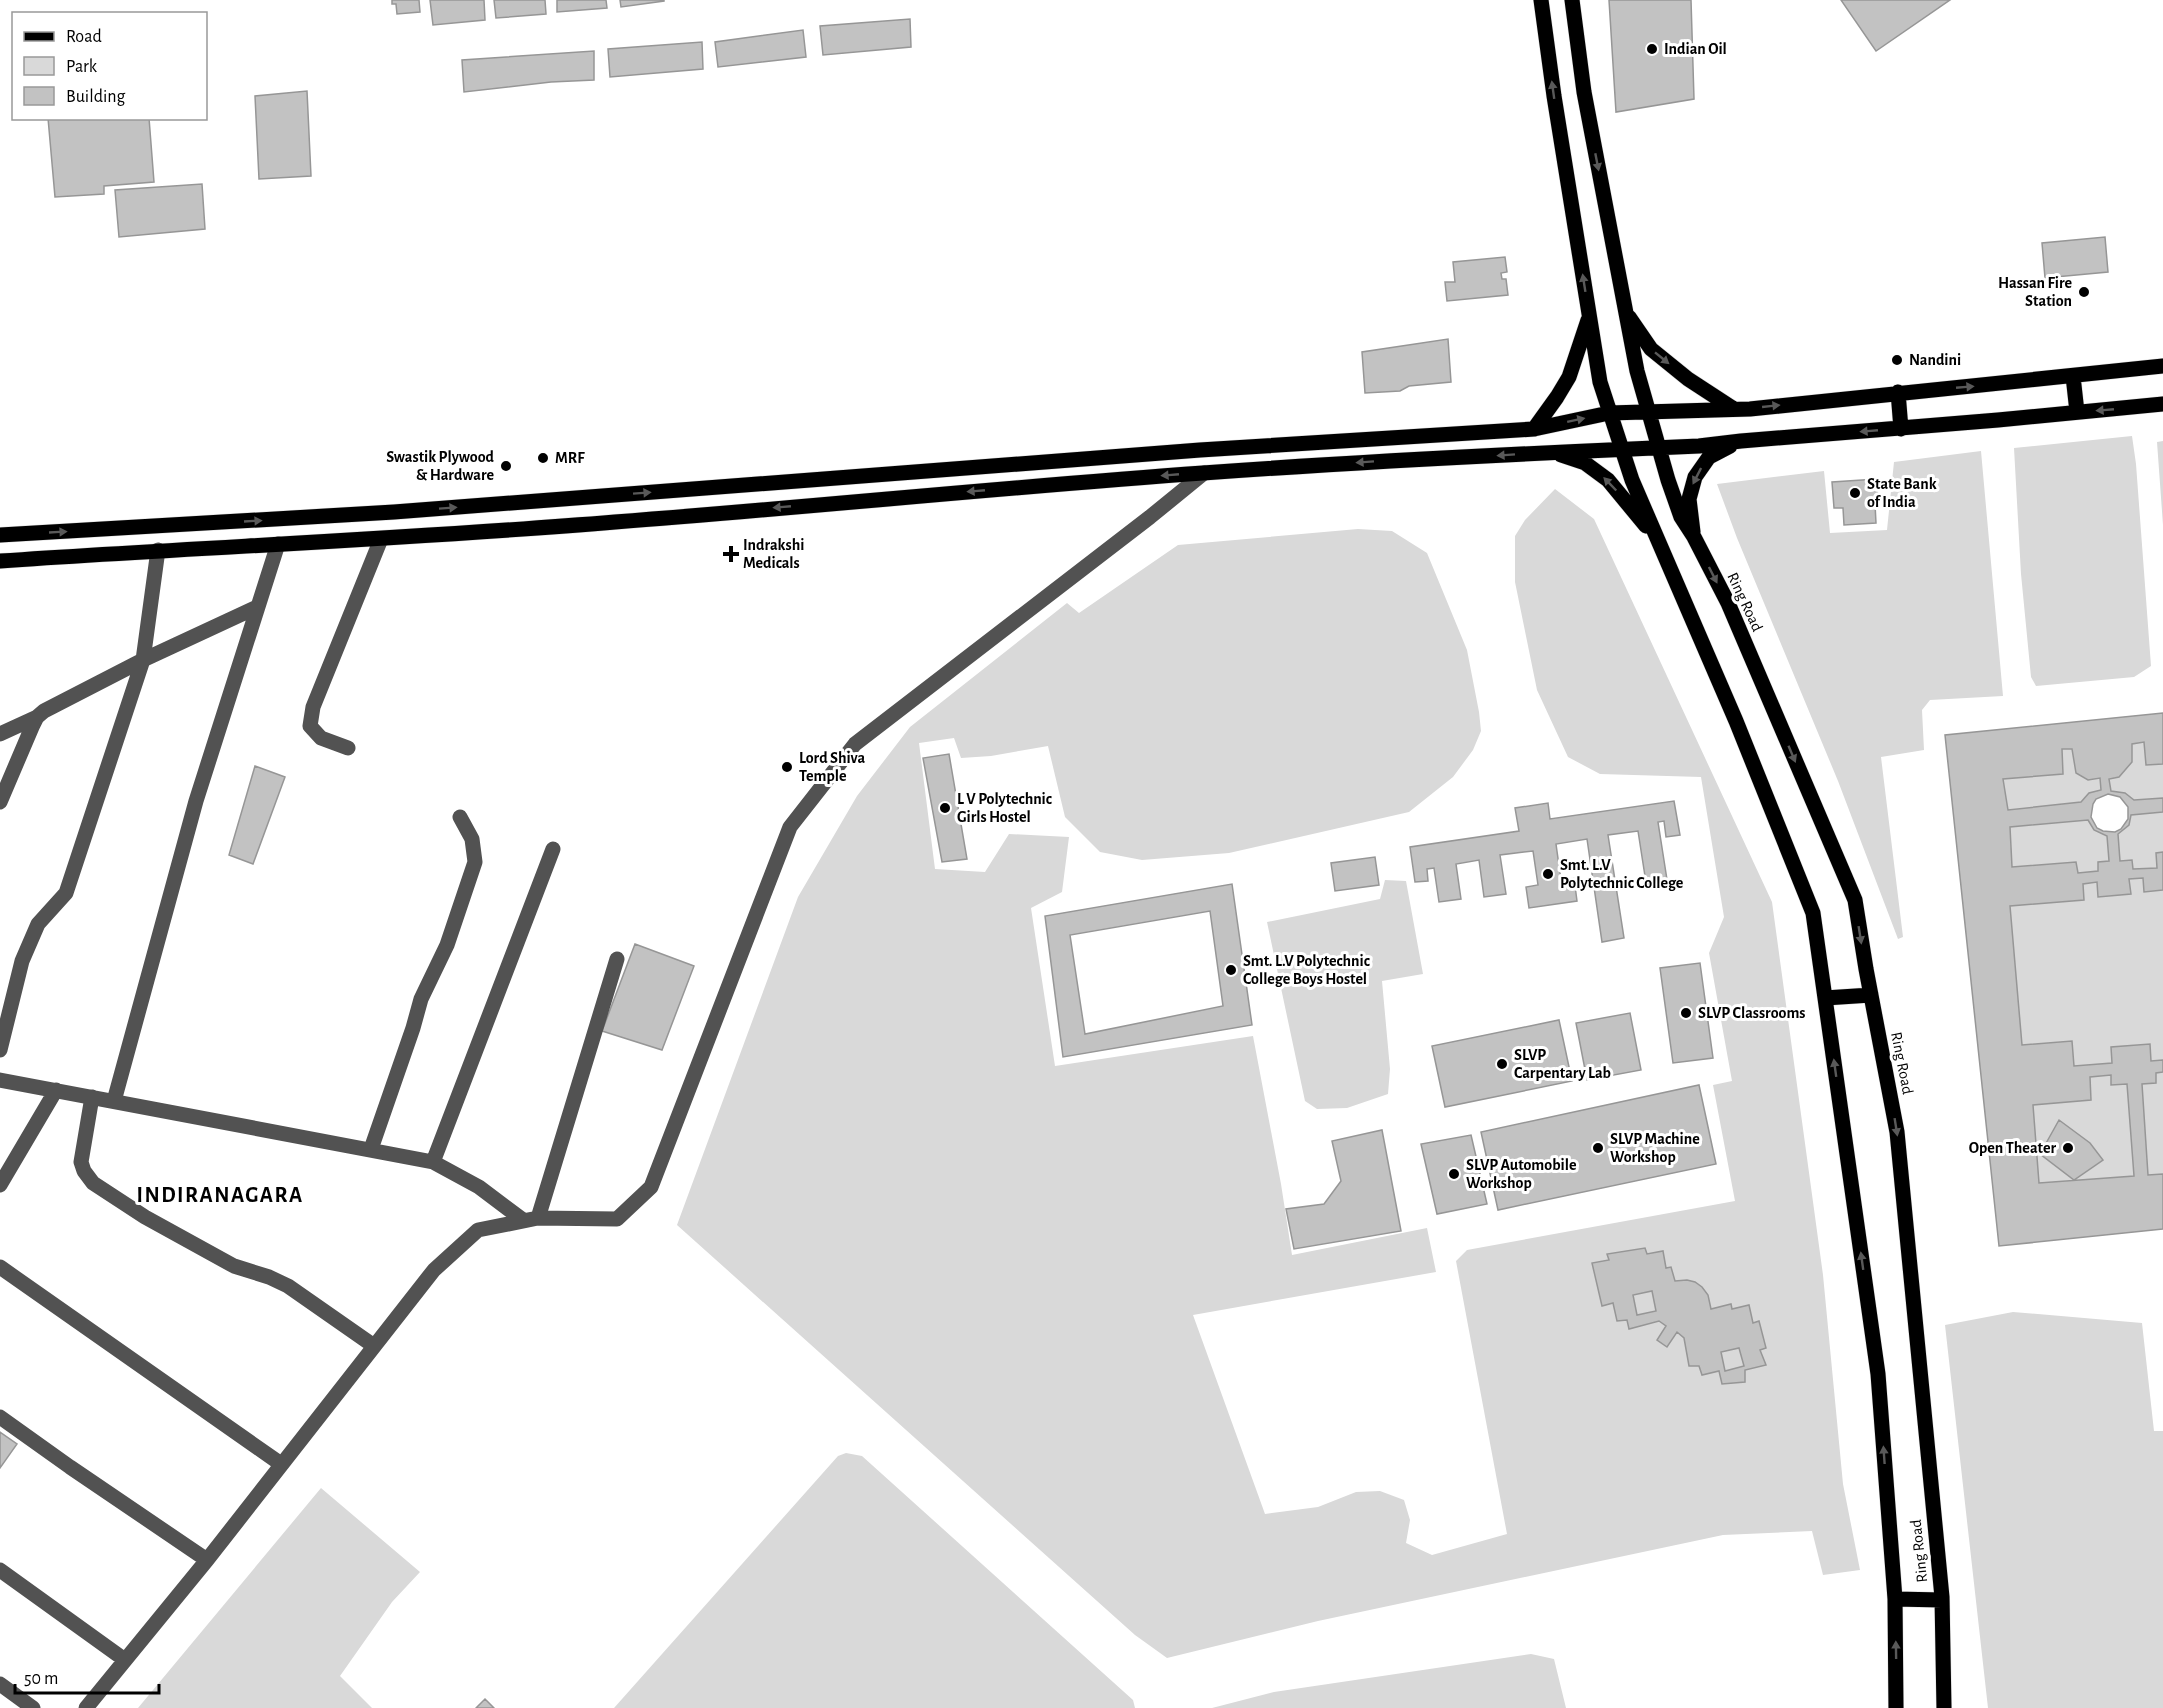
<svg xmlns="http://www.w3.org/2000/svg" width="2163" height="1708" font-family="'Alegreya Sans',sans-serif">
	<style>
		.green { fill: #d9d9d9 }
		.building { fill: #c2c2c2; stroke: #969696; stroke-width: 1.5; fill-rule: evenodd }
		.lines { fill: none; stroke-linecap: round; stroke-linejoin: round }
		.major-casing { stroke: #dbdbdb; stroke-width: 16 }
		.minor { stroke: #525252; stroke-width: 15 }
		.major { stroke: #000; stroke-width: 15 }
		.oneway { fill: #595959 }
		.poi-dot { fill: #000; stroke: #fff; stroke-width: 2 }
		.labels { text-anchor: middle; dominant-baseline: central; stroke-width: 6; stroke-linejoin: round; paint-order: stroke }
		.poi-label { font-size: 16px; font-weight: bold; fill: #000; stroke: #fff; text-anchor: start }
		.street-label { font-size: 16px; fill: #000; stroke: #fff }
		.district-label { font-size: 22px; font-weight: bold; letter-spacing: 1.5px; fill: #000; stroke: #fff }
	</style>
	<rect width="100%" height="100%" fill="#fff"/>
	<path class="green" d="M2132 436 2136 464 2151 666 2134 677 2036 686 2031 677 2021 574 2014 448Z
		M2163 441V525L2157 442Z
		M1981 451 2003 696 1930 700 1922 710 1924 750 1881 757 1903 937 1898 939 1838 781 1737 538 1717 484 1824 471 1830 533 1887 530 1894 462Z
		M1555 489 1594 519 1772 902 1823 1275 1843 1484 1860 1570 1823 1575 1812 1531 1723 1535 1318 1621 1167 1658 1135 1635 677 1225 798 897 857 796 910 727 1067 603 1079 613 1178 545 1358 529 1392 531 1427 553 1467 650 1479 712 1481 731 1473 750 1453 777 1409 812 1229 853 1142 860 1100 852 1065 817 1048 746 991 756 961 758 954 738 919 743 935 869 985 872 1009 834 1069 837 1062 892 1031 908 1055 1066 1253 1036 1281 1184 1292 1255 1427 1228 1436 1272 1193 1315 1265 1514 1318 1507 1356 1492 1380 1491 1404 1500 1410 1520 1406 1543 1432 1555 1507 1534 1456 1261 1467 1250 1735 1201 1713 1085 1732 1081 1709 953 1724 917 1701 777 1600 774 1568 757 1537 690 1515 582V536L1525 520Z
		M2144 742 2146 765 2163 764V798L2134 800 2125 793 2111 791 2109 779 2119 777 2132 762V744Z
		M2062 749H2072L2076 773C2085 779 2090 779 2100 778L2101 790 2089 793 2081 802 2008 810 2003 779 2063 774Z
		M2163 812V852L2156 853 2157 868 2133 869 2132 860 2120 861 2118 834 2129 825 2131 815Z
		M2088 820 2094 830 2107 836 2109 861 2098 862V871L2078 873 2076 862 2012 867 2010 827Z
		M2143 878 2144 892 2163 890V1060L2151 1061 2149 1044 2111 1047 2112 1063 2074 1066 2072 1041 2022 1045 2010 906 2084 900 2083 884 2097 882 2098 897 2130 894 2129 879Z
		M1385 880 1406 881 1423 974 1382 981 1390 1069 1388 1094 1347 1108 1317 1109 1305 1101 1267 922 1380 899Z
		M2163 1072V1174L2148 1175 2142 1084 2156 1083V1073Z
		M2111 1075 2112 1085 2127 1084 2134 1176 2039 1183 2033 1105 2091 1100 2090 1077Z
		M2013 1312 2142 1323 2154 1431H2163V1708H1988L1945 1325Z
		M846 1453 862 1456 1133 1700 1135 1708H614L838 1456Z
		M321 1488 420 1572 392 1602 340 1676 372 1708H138Z
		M1531 1654 1554 1659 1566 1708H1212L1274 1692Z"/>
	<path class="building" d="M392 0H419L420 12 397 14 396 4H392Z
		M430 0H484L485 20 433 25Z
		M494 0H545L546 14 496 18Z
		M557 0H606L607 8 557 12Z
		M620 0H664V1L621 7Z
		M1609 0H1691L1694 99 1616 112Z
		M1841 0H1950L1876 51Z
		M910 19 911 47 823 55 820 26Z
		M803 30 806 57 718 67 715 42Z
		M702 42 703 69 610 77 608 49Z
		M594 51V80L551 82 464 92 462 60Z
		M307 91 311 176 259 179 255 96Z
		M48 118H149L154 182 104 186V194L55 197Z
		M202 184 205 229 119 237 115 190Z
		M2105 237 2108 272 2045 278 2042 243Z
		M1505 257 1507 272 1501 273 1502 279H1506L1508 295 1447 301 1445 282H1455L1453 262Z
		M1448 339 1451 382 1409 386 1400 391 1365 393 1362 352Z
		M1877 479 1878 504H1875L1876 523 1844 525 1843 508H1834L1832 482Z
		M2163 713V764L2146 765 2144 742 2132 744V762L2119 777 2109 779 2111 791 2125 793 2134 800 2163 798V812L2131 815 2129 825 2118 834 2120 861 2132 860 2133 869 2157 868 2156 853 2163 852V890L2144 892 2143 878 2129 879 2131 894 2098 897 2097 882 2083 884 2084 900 2010 906 2022 1045 2072 1041 2074 1066 2112 1063 2111 1047 2150 1044 2151 1061 2163 1060V1072L2156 1073V1083L2142 1084 2148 1175 2163 1174V1229L1999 1246 1945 735ZM2062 749H2072L2076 773 2088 780 2100 778 2101 790 2089 793 2081 802 2008 810 2003 779 2063 774ZM2108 794 2120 797 2128 807V819L2121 829 2115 832 2103 831 2097 828 2091 817 2093 804 2096 799ZM2088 820 2094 830 2107 836 2109 861 2098 862V871L2078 873 2076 862 2012 867 2010 827ZM2111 1075V1085L2127 1084 2134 1176 2039 1183 2033 1105 2091 1100 2090 1077Z
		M949 754 967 859 942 862 923 758Z
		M255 766 285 777 253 864 229 855Z
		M1674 801 1680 835 1666 837 1664 821 1658 822 1668 886 1647 889 1638 831 1608 835 1624 938 1602 942 1587 839 1556 844 1561 880 1574 878 1577 901 1529 908 1526 887 1538 885 1533 851 1500 855 1506 894 1484 897 1479 860 1456 864 1461 899 1439 902 1434 868 1427 869 1428 881 1415 882 1410 847 1519 831 1515 808 1548 803 1550 819Z
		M1375 857 1379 885 1335 891 1331 863Z
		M1232 884 1252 1025 1063 1057 1045 916ZM1210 911 1223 1006 1085 1034 1070 935Z
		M635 944 694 966 662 1050 602 1031Z
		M1700 963 1713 1058 1673 1063 1660 968Z
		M1630 1013 1641 1070 1587 1080 1576 1023Z
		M1559 1020 1572 1081 1445 1107 1432 1046Z
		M1699 1085 1716 1164 1498 1210 1481 1132Z
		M2059 1120 2090 1143 2103 1160 2074 1180 2040 1154Z
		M1382 1130 1401 1231 1294 1249 1286 1209 1324 1204 1341 1181 1332 1141Z
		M1471 1135 1487 1204 1437 1214 1421 1144Z
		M1645 1248 1647 1254 1663 1251 1666 1268 1671 1267 1675 1281 1687 1280 1695 1282 1702 1287 1708 1295 1711 1309 1731 1304 1732 1309 1749 1305 1753 1323 1759 1321 1766 1348 1760 1350 1766 1365 1745 1370V1382L1722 1384 1719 1371 1702 1375 1699 1366H1689L1684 1338 1677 1332 1667 1347 1657 1340 1666 1326 1659 1321 1629 1329 1627 1320 1617 1321 1613 1303 1602 1306 1592 1263 1609 1260 1607 1254ZM1652 1291 1656 1311 1637 1315 1633 1295ZM1739 1348 1744 1366 1725 1371 1721 1352Z
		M0 1432 17 1444 0 1468Z
		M485 1699 494 1708H476Z"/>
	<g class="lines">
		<g class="major-casing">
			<path id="major" d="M1541 0 1554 96 1600 382 1632 480 1736 721 1813 913 1878 1374 1895 1599 1896 1708
				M1572 0 1584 92 1637 371 1668 480 1681 517 1694 537 1728 603 1855 900 1866 969 1897 1132 1942 1597 1944 1708
				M1629 317 1651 349 1688 379 1734 409
				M2073 376 2077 412
				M1898 392 1901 429
				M1534 429 1557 397 1569 377 1588 320
				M1561 455 1585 463 1608 480 1646 526
				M1693 532 1689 499 1695 477 1709 457 1730 446
				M0 535 394 512 1200 450 1534 429 1609 413 1750 409 2163 366
				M0 561C205 547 410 539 615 522 811 507 1007 487 1203 473 1368 461 1533 453 1699 446L1741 441 1998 420 2163 404
				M1825 998 1871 995
				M1895 1599 1942 1600"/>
		</g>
		<path class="minor" d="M0 734 37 717
			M348 748 321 738 310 726 313 707 381 539
			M0 802 32 727 37 717 44 711 143 660 257 607
			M0 1050 22 961 38 924 66 893 143 660 158 550
			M0 1080 433 1162 479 1187 523 1220
			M92 1097 81 1162 84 1171 93 1183 145 1217 234 1266 269 1277 288 1286 374 1346
			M114 1101 196 801 278 544
			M371 1149 413 1028 421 999 447 945 475 862 472 839 460 817
			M433 1162 553 849
			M0 1185 56 1090
			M538 1218 617 959
			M0 1267 281 1464
			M0 1417 70 1467 207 1560
			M0 1570 125 1660
			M0 1684 33 1708
			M86 1708 207 1560 434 1270 478 1230 538 1218 617 1219 651 1187 790 827 855 744 1150 517 1204 473"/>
		<use href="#major" class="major"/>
	</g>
	<defs><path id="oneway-solid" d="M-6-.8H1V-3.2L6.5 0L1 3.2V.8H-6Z" transform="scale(1.5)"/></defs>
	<g class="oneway">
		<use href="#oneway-solid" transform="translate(1553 90) rotate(-98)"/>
		<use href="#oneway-solid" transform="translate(1597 162) rotate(79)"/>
		<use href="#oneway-solid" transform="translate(1584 283) rotate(-99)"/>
		<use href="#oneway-solid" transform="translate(1662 358) rotate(39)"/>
		<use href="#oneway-solid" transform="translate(1965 387) rotate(-5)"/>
		<use href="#oneway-solid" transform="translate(1771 406) rotate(-6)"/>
		<use href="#oneway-solid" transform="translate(2105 410) rotate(175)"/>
		<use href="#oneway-solid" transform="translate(1576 420) rotate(-12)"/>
		<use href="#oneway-solid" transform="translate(1869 431) rotate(175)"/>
		<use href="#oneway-solid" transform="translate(1506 455) rotate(176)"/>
		<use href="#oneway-solid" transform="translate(1365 462) rotate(176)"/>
		<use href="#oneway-solid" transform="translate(1170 475) rotate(175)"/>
		<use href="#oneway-solid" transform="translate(1697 476) rotate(117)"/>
		<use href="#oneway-solid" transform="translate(1610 484) rotate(-134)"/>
		<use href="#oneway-solid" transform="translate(976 491) rotate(175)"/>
		<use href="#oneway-solid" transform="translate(642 493) rotate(-4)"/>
		<use href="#oneway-solid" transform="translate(782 507) rotate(175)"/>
		<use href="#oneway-solid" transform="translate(448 508) rotate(-4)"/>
		<use href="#oneway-solid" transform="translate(253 521) rotate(-3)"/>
		<use href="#oneway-solid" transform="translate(58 532) rotate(-3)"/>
		<use href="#oneway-solid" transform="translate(1713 575) rotate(63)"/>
		<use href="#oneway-solid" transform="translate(1792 754) rotate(67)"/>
		<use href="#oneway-solid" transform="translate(1860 935) rotate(81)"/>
		<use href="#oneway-solid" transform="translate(1835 1068) rotate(-98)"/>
		<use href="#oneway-solid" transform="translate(1896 1127) rotate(81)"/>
		<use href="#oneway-solid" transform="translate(1862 1261) rotate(-98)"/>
		<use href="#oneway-solid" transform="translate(1884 1455) rotate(-94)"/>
		<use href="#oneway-solid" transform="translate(1896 1650) rotate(-91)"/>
	</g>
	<g class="poi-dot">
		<circle cx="1652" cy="49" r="6"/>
		<circle cx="2084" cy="292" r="6"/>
		<circle cx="1897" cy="360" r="6"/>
		<circle cx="543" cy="458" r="6"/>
		<circle cx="506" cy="466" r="6"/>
		<circle cx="1855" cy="493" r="6"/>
		<path d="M728 545h6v6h6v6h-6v6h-6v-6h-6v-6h6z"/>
		<circle cx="787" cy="767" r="6"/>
		<circle cx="945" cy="808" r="6"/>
		<circle cx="1548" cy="874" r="6"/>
		<circle cx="1231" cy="970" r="6"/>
		<circle cx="1686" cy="1013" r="6"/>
		<circle cx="1502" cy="1064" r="6"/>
		<circle cx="1598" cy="1148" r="6"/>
		<circle cx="2068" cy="1148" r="6"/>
		<circle cx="1454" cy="1174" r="6"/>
	</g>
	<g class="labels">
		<g class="poi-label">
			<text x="1664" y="49">Indian Oil</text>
			<text x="2072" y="283" text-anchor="end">Hassan Fire<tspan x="2072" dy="18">Station</tspan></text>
			<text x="1909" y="360">Nandini</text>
			<text x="494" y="457" text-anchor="end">Swastik Plywood<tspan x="494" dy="18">&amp; Hardware</tspan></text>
			<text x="555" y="458">MRF</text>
			<text x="1867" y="484">State Bank<tspan x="1867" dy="18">of India</tspan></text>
			<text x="743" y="545">Indrakshi<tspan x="743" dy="18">Medicals</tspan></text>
			<text x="799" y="758">Lord Shiva<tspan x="799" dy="18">Temple</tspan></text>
			<text x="957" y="799">L V Polytechnic<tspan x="957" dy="18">Girls Hostel</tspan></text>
			<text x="1560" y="865">Smt. L.V<tspan x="1560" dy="18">Polytechnic College</tspan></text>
			<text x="1243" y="961">Smt. L.V Polytechnic<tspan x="1243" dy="18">College Boys Hostel</tspan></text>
			<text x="1698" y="1013">SLVP Classrooms</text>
			<text x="1514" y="1055">SLVP<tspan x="1514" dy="18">Carpentary Lab</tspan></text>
			<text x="1610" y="1139">SLVP Machine<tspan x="1610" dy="18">Workshop</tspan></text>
			<text x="2056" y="1148" text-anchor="end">Open Theater</text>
			<text x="1466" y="1165">SLVP Automobile<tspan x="1466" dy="18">Workshop</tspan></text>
		</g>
		<g class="street-label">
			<text transform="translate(1745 602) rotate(65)">Ring Road</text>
			<text transform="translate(1902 1063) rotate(79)">Ring Road</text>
			<text transform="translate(1919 1551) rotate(-96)">Ring Road</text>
		</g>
		<g class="district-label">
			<text x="220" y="1195">INDIRANAGARA</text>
		</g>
	</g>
	<rect x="12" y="12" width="195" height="108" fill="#ffffff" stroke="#999999" stroke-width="1.5"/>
	<rect x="24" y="32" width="30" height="9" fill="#000000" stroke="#999999" stroke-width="1.5"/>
	<text x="66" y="42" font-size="18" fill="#000000">Road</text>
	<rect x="24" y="57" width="30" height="18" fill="#d9d9d9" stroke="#999999" stroke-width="1.5"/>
	<text x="66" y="72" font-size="18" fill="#000000">Park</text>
	<rect x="24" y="87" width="30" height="18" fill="#c2c2c2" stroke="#999999" stroke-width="1.5"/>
	<text x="66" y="102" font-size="18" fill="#000000">Building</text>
	<path d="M15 1684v9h144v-9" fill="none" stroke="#000000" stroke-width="3"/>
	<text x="24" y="1684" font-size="18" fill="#000000" stroke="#ffffff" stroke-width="4.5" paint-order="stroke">50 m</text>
</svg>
